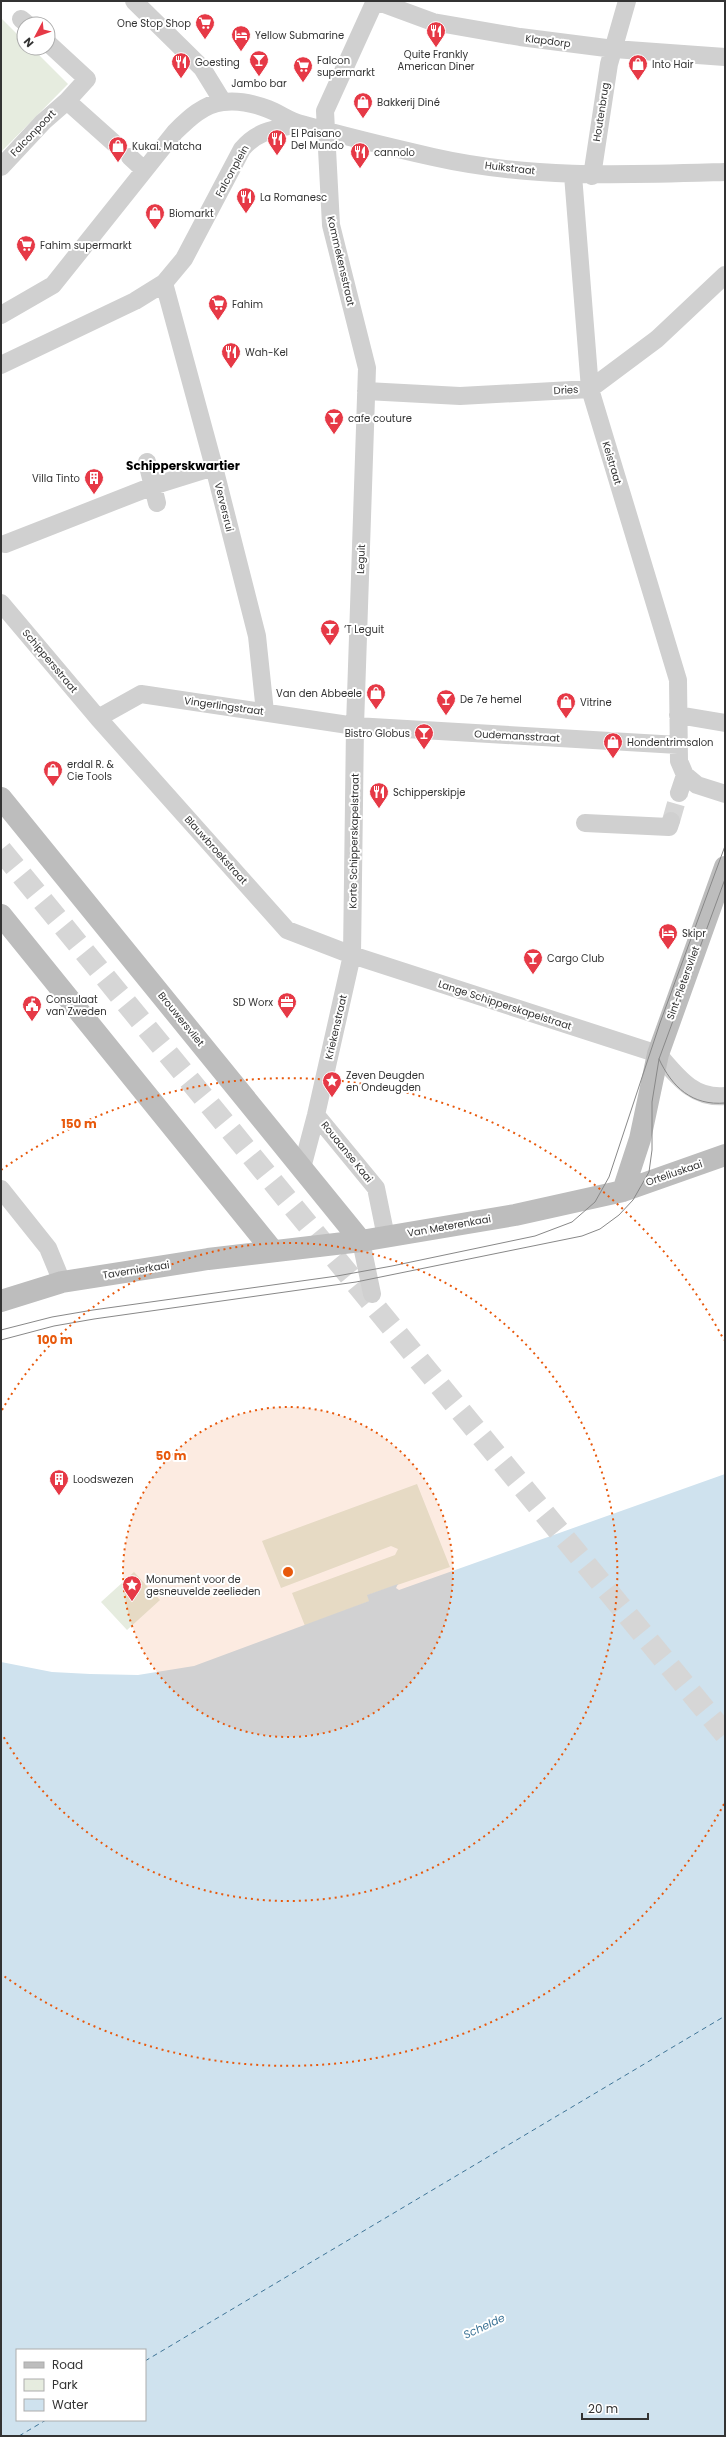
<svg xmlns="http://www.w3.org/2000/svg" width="726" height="2437" font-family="Poppins,sans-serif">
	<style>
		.green { fill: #e6ecdf }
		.water { fill: #cfe2ee; fill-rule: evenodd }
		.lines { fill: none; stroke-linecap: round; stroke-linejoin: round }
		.ferry { stroke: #3f7597; stroke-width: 1; stroke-dasharray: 5 4; stroke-linecap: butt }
		.street-tunnel { stroke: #d6d6d6; stroke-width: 18; stroke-dasharray: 18 9; stroke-linecap: butt }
		.secondary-tunnel { stroke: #d6d6d6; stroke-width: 22; stroke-dasharray: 22 11; stroke-linecap: butt }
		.street { stroke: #d0d0d0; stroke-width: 18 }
		.secondary { stroke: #bdbdbd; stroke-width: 22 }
		.tram { stroke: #888; stroke-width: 1 }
		.ring { fill: none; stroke: #e8590c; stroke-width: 2; stroke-dasharray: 2 4 }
		.labels { text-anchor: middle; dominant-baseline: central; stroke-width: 4; stroke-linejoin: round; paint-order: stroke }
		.poi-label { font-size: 10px; fill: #333; stroke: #fff; text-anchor: start }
		.street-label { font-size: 10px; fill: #333; stroke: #fff }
		.water-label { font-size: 11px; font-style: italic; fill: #3f7597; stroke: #fff }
		.quarter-label { font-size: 12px; font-weight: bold; fill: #000; stroke: #fff }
		.centre { fill: #e8590c; stroke: #fff; stroke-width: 2 }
		.ring-label { font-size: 12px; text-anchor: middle; font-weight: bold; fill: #e8590c; stroke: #fff; stroke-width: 4; stroke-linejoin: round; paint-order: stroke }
	</style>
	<rect width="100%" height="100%" fill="#fff"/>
	<path class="green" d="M1 18 24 41V48H32L68 84 1 152Z
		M417 1484 450 1567 368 1595 370 1601 305 1626 292 1593 395 1555 398 1549 391 1546 281 1588 262 1541Z
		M134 1572 160 1600 127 1630 101 1602Z"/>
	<path class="water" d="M725 1474V2436H1V1662L52 1672 90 1674 138 1675 194 1666 369 1601 367 1595 398 1584 396 1588 399 1590ZM17 2350H145V2420H17Z"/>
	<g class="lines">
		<path class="ferry" d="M145 2361 725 2016
			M19 2436 46 2420"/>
		<path class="street-tunnel" d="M671 821 679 793"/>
		<path class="secondary-tunnel" d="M1 850 725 1734"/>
		<path class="street" d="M134 1 202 68 223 102
			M376 1 433 22 520 37 614 49 725 57
			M21 19 27 24
			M48 43 87 79 67 101
			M130 157 144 170
			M1 167 43 122 67 101 114 143
			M573 175 590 389 678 680 679 761 685 775 697 785 725 794
			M592 176 609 64 627 1
			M164 283 214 467 257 636 265 712
			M1 315 53 285 175 132C189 118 204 104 223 102 237 100 255 104 268 109 279 113 289 121 301 124 344 136 389 147 433 157 530 179 626 175 725 172
			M1 365 135 301 164 283 184 259 242 149C258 130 275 129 299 124
			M366 391 460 396 590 389 657 339 725 275
			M147 462 157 503
			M5 544 153 486 214 467
			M1 603 98 718 287 930 352 955 658 1054C677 1076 693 1099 725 1096
			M678 715 725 723
			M98 718 141 694 355 726 678 745
			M679 793 685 775
			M585 823 669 827 671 821
			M316 1115 376 1188 386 1237
			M302 1168 316 1115 352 955 355 726 367 368 331 225 325 111 375 1
			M1 1189 48 1248 62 1282
			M361 1241 372 1294"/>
		<path class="secondary" d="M1 798 361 1241
			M1 915 273 1251
			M623 1191 640 1139 658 1054 725 867
			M1 1301 62 1282 208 1259 361 1241 515 1215 623 1191 725 1155"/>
		<path class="tram" d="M659 1059C672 1087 692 1106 725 1103
			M1 1330 52 1317 93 1310 337 1276 392 1266 535 1236 572 1222 595 1202 609 1177 660 1023 725 846
			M1 1340 54 1326 94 1319 356 1282 582 1236 600 1229 619 1215 633 1200 649 1172 652 1150V1102L659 1059 725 879"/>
	</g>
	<circle cx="288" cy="1572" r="165" fill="#e8590c" fill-opacity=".12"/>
	<g class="ring">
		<circle cx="288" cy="1572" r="165"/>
		<path d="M2 1410A329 329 0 1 1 2 1734"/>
		<path d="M724 1804A494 494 0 0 1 1 1974M1 1170A494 494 0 0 1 724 1340"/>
	</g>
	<defs>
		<g id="supermarket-pin" transform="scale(1)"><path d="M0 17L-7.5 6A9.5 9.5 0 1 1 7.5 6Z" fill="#e63946" stroke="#fff"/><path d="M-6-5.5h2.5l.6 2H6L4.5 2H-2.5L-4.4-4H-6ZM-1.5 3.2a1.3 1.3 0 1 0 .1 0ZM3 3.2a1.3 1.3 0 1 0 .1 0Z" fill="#fff"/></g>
		<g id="restaurant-pin" transform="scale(1)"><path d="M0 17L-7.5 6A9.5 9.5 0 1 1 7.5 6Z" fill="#e63946" stroke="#fff"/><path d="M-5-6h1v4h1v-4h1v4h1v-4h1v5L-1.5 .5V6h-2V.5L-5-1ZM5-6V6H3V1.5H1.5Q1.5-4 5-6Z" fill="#fff"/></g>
		<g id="hotel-pin" transform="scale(1)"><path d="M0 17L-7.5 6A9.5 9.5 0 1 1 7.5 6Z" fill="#e63946" stroke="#fff"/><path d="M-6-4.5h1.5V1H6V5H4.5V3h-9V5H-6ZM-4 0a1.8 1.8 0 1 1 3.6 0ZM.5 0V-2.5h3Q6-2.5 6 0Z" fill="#fff"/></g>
		<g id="bar-pin" transform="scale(1)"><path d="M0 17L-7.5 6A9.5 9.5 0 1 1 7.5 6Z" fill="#e63946" stroke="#fff"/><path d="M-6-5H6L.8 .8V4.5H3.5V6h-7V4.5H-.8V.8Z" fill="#fff"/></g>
		<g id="shop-pin" transform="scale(1)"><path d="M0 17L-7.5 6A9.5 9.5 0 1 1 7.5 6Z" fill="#e63946" stroke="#fff"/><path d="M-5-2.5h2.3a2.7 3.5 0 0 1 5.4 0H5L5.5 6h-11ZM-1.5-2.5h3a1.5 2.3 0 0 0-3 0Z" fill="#fff"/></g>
		<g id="building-pin" transform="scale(1)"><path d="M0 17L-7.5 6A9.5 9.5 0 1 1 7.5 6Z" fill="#e63946" stroke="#fff"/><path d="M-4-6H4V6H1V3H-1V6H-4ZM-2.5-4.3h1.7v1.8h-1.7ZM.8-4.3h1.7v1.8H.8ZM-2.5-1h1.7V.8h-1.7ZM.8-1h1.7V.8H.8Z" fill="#fff"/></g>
		<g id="office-pin" transform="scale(1)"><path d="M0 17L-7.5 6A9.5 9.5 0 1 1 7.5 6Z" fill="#e63946" stroke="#fff"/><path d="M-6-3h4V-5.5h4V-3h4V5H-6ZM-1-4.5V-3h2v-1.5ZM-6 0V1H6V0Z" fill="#fff"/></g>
		<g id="civic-pin" transform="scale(1)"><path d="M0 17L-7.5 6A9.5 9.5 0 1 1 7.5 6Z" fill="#e63946" stroke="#fff"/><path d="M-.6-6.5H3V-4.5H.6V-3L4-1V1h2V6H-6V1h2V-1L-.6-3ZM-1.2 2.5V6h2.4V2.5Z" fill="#fff"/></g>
		<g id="sight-pin" transform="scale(1)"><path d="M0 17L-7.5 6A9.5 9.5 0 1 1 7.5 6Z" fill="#e63946" stroke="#fff"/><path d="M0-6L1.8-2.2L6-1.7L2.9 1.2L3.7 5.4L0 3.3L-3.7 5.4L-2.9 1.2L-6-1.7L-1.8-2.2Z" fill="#fff"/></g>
	</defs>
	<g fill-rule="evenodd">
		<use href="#supermarket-pin" x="205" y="23"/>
		<use href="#restaurant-pin" x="436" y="31"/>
		<use href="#hotel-pin" x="241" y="35"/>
		<use href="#bar-pin" x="259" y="60"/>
		<use href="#restaurant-pin" x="181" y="62"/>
		<use href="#shop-pin" x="638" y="64"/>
		<use href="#supermarket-pin" x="303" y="66"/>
		<use href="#shop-pin" x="363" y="102"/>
		<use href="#restaurant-pin" x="277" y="139"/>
		<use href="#shop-pin" x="118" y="146"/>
		<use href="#restaurant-pin" x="360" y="152"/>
		<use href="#restaurant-pin" x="246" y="197"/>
		<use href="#shop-pin" x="155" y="213"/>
		<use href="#supermarket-pin" x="26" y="245"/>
		<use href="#supermarket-pin" x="218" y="304"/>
		<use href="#restaurant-pin" x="231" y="352"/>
		<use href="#bar-pin" x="334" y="418"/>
		<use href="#building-pin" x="94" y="478"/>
		<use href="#bar-pin" x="330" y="629"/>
		<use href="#shop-pin" x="376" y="693"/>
		<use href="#bar-pin" x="446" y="699"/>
		<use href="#shop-pin" x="566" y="702"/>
		<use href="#bar-pin" x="424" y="733"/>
		<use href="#shop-pin" x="613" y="742"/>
		<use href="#shop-pin" x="53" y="770"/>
		<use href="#restaurant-pin" x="379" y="792"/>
		<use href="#hotel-pin" x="668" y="933"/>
		<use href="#bar-pin" x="533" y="958"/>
		<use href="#office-pin" x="287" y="1002"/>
		<use href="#civic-pin" x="32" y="1005"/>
		<use href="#sight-pin" x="332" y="1081"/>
		<use href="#building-pin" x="59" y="1479"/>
		<use href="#sight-pin" x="132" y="1585"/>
	</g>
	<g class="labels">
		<g class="poi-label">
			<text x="191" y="23" text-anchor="end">One Stop Shop</text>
			<text x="255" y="35">Yellow Submarine</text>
			<text x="436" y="54" text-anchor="middle">Quite Frankly<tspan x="436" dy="12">American Diner</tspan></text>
			<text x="317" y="60">Falcon<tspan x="317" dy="12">supermarkt</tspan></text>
			<text x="195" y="62">Goesting</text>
			<text x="652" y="64">Into Hair</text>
			<text x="259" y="83" text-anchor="middle">Jambo bar</text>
			<text x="377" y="102">Bakkerij Diné</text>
			<text x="291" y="133">El Paisano<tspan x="291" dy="12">Del Mundo</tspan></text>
			<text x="132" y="146">Kukai. Matcha</text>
			<text x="374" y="152">cannolo</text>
			<text x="260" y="197">La Romanesc</text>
			<text x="169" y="213">Biomarkt</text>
			<text x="40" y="245">Fahim supermarkt</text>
			<text x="232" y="304">Fahim</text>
			<text x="245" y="352">Wah-Kel</text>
			<text x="348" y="418">cafe couture</text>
			<text x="80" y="478" text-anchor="end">Villa Tinto</text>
			<text x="344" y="629">‘T Leguit</text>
			<text x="362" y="693" text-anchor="end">Van den Abbeele</text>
			<text x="460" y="699">De 7e hemel</text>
			<text x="580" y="702">Vitrine</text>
			<text x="410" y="733" text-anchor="end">Bistro Globus</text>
			<text x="627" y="742">Hondentrimsalon</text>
			<text x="67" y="764">erdal R. &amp;<tspan x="67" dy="12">Cie Tools</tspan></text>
			<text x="393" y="792">Schipperskipje</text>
			<text x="682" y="933">Skipr</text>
			<text x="547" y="958">Cargo Club</text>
			<text x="46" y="999">Consulaat<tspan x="46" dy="12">van Zweden</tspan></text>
			<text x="273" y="1002" text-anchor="end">SD Worx</text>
			<text x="346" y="1075">Zeven Deugden<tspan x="346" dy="12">en Ondeugden</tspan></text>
			<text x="73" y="1479">Loodswezen</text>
			<text x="146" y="1579">Monument voor de<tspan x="146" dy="12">gesneuvelde zeelieden</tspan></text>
		</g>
		<g class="street-label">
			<text transform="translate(548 41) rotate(7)">Klapdorp</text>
			<text transform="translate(601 112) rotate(-81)">Houtenbrug</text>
			<text transform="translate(33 133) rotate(-46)">Falconpoort</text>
			<text transform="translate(510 168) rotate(7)">Huikstraat</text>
			<text transform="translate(232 171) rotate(-61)">Falconplein</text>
			<text transform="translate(341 261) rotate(77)">Kommekensstraat</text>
			<text transform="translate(566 390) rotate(-3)">Dries</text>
			<text transform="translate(612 463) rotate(73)">Keistraat</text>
			<text transform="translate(224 507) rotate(76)">Verversrui</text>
			<text transform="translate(361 559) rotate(-88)">Leguit</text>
			<text transform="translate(50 661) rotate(50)">Schippersstraat</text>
			<text transform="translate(224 706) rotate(8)">Vingerlingstraat</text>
			<text transform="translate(517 736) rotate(3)">Oudemansstraat</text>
			<text transform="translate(354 841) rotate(-89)">Korte Schipperskapelstraat</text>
			<text transform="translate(216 850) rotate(48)">Blauwbroekstraat</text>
			<text transform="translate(683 983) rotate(-70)">Sint-Pietersvliet</text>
			<text transform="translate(505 1005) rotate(18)">Lange Schipperskapelstraat</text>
			<text transform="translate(181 1019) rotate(51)">Brouwersvliet</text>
			<text transform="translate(336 1027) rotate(-77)">Kriekenstraat</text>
			<text transform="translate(347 1152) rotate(51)">Rouaanse Kaai</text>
			<text transform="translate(674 1173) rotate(-19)">Orteliuskaai</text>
			<text transform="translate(449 1226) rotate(-10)">Van Meterenkaai</text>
			<text transform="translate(136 1270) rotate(-9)">Tavernierkaai</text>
		</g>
		<g class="water-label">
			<text transform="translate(484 2326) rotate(-25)">Schelde</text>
		</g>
		<g class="quarter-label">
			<text x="183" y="465">Schipperskwartier</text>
		</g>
	</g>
	<circle cx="288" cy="1572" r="6" class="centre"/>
	<g class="ring-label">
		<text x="79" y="1128">150 m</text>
		<text x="55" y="1344">100 m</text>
		<text x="171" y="1460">50 m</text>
	</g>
	<rect width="726" height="2437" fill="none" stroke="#333333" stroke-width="4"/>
	<rect x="16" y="2349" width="130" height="72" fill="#ffffff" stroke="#adadad"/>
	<rect x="24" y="2362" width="20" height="6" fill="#bdbdbd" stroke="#adadad"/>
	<text x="52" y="2369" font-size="12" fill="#333333">Road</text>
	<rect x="24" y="2379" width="20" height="12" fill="#e6ecdf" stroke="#adadad"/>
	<text x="52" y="2389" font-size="12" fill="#333333">Park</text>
	<rect x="24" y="2399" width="20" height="12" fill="#cfe2ee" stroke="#adadad"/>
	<text x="52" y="2409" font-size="12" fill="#333333">Water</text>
	<g transform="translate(36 36) rotate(229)"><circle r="19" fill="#ffffff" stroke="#adadad"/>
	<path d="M0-3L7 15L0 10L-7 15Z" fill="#e63946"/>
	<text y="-6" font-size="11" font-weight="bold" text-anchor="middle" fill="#333333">N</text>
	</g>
	<path d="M582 2413v6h66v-6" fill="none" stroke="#333333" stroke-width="2"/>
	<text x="588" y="2413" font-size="12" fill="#333333" stroke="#ffffff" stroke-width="3" paint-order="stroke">20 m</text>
</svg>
